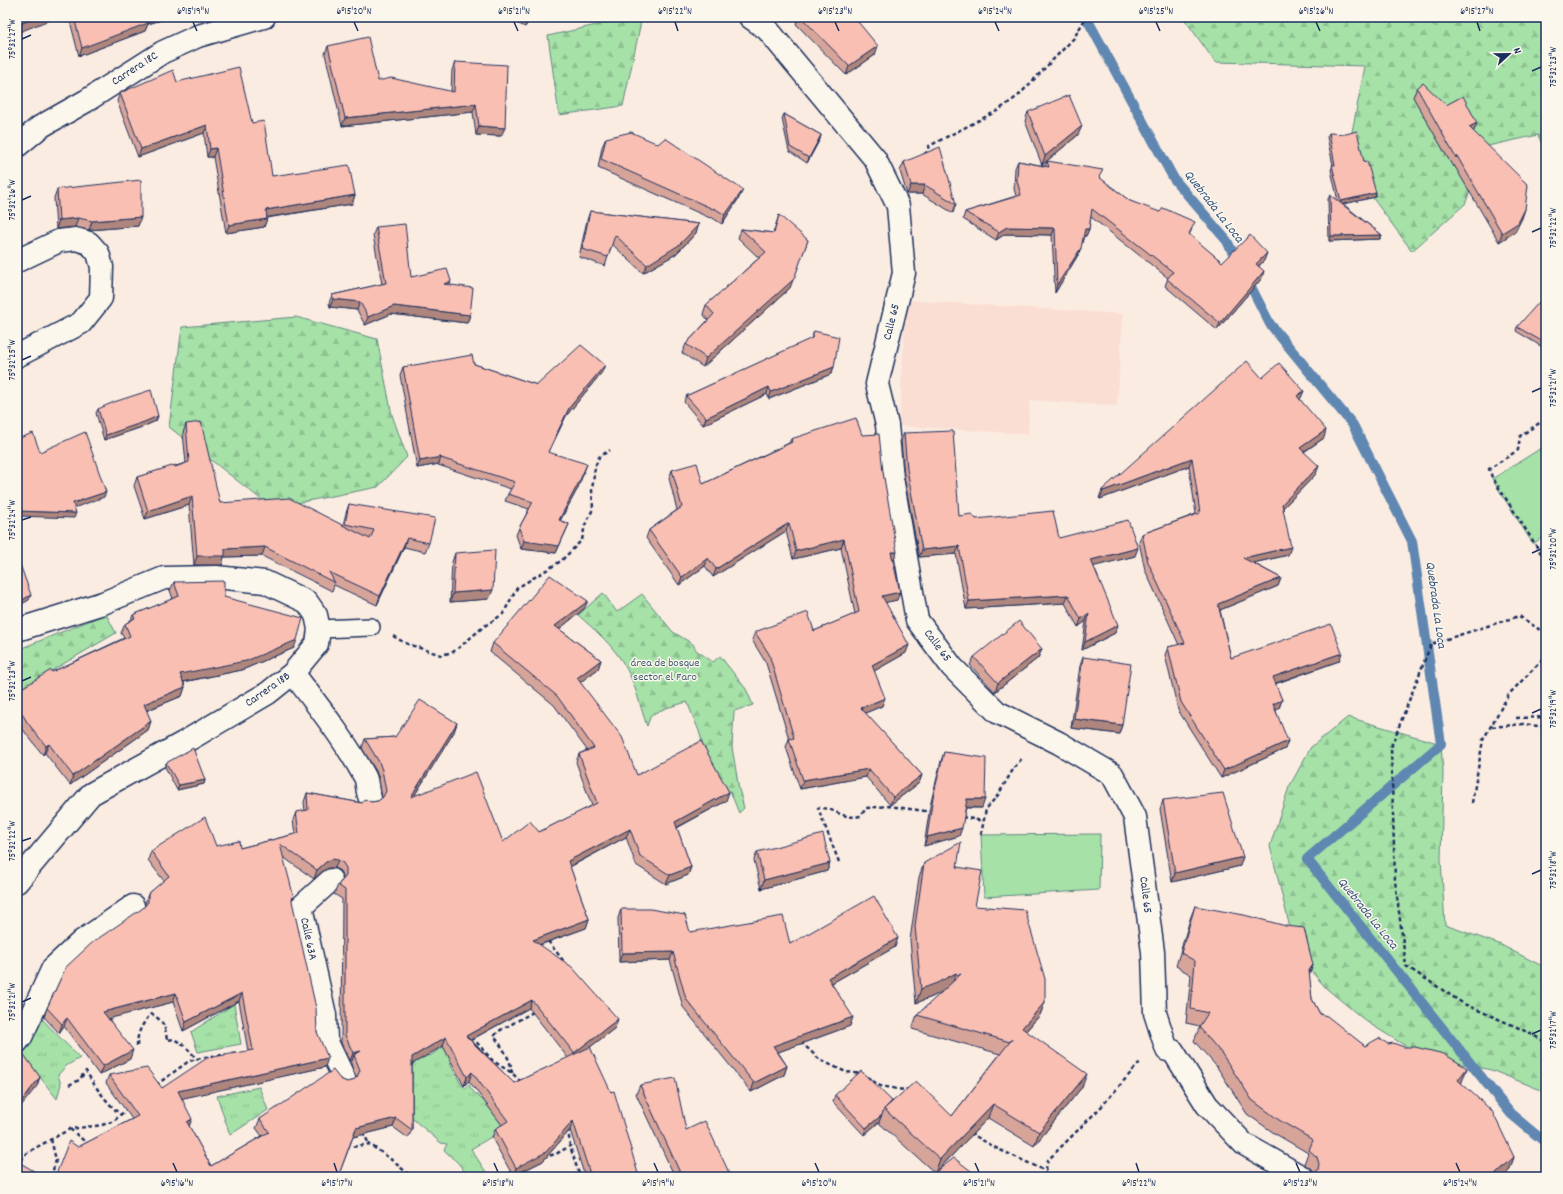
<svg xmlns="http://www.w3.org/2000/svg" width="1563" height="1194" font-family="Dekko,sans-serif">
	<style>
		.built { fill: #fbded3 }
		.grass { fill: url(#grass-tufts); stroke: #608882 }
		.forest { fill: url(#forest-firs); stroke: #608882 }
		.pitch { fill: #a6e1a7; stroke: #608882 }
		.lines { fill: none; stroke-linecap: round; stroke-linejoin: round }
		.stream { stroke: #5e87b1; stroke-width: 10 }
		.service-casing { stroke: #1b2f5e; stroke-width: 20 }
		.minor-casing { stroke: #1b2f5e; stroke-width: 25 }
		.path { stroke: #1b2f5e; stroke-width: 2.5; stroke-dasharray: 4 3; stroke-linecap: butt }
		.service { stroke: #fbf7ec; stroke-width: 17 }
		.minor { stroke: #fbf7ec; stroke-width: 22 }
		.wall { fill: #d7a49a; stroke: #1b2f5e; fill-rule: evenodd }
		.shaded-wall { fill: #af867d; stroke: #1b2f5e }
		.building { fill: #fabfb3; stroke: #1b2f5e; fill-rule: evenodd }
		.ticks { fill: none; stroke: #1b2f5e; stroke-width: 1.5 }
		.labels { text-anchor: middle; dominant-baseline: central; stroke-width: 3; stroke-linejoin: round; paint-order: stroke }
		.street-label { font-size: 12px; fill: #1b2f5e; stroke: #fbf7ec }
		.park-label { font-size: 12px; fill: #3e5c70; stroke: #fbf7ec }
		.water-label { font-size: 13px; font-style: italic; fill: #375481; stroke: #fbf7ec }
		.neatline { fill: none; stroke: #1b2f5e; stroke-width: 1.5 }
		.ticks-label { font-size: 10px; text-anchor: middle; fill: #1b2f5e }
	</style>
	<defs>
		<pattern id="grass-tufts" width="24" height="20" patternUnits="userSpaceOnUse"><rect width="24" height="20" fill="#a6e1a7"/><path d="M3 7l-1-3M5 7V3M7 7l1-3M15 17l-1-3M17 17v-4M19 17l1-3" fill="none" stroke="#8ec192"/></pattern>
		<pattern id="forest-firs" width="22" height="20" patternUnits="userSpaceOnUse"><rect width="22" height="20" fill="#a6e1a7"/><path d="M5 1l3.5 6h-7zM16 11l3.5 6h-7z" fill="#8ec192"/></pattern>
	</defs>
	<rect width="100%" height="100%" fill="#fbece1"/>
	<filter id="ink" filterUnits="userSpaceOnUse"><feTurbulence type="fractalNoise" baseFrequency=".025" numOctaves="2"/><feDisplacementMap in="SourceGraphic" scale="8" xChannelSelector="R" yChannelSelector="G"/><feConvolveMatrix kernelMatrix="1 2 1 2 8 2 1 2 1" color-interpolation-filters="sRGB"/></filter>
	<g filter="url(#ink)">
		<path class="built" d="M906 300 1123 314 1117 406 1030 400 1028 434 899 426Z"/>
		<path class="grass" d="M234 1004 241 1044 198 1052 191 1032Z
			M38 1015 80 1058 66 1066 58 1075 61 1084 57 1099 19 1050Z
			M418 1040 430 1056 443 1047 468 1048 450 1064 461 1084 466 1088 469 1084C474 1099 501 1111 515 1119L501 1131 471 1149 486 1172 478 1177H469L458 1163 444 1150 447 1144 441 1143 407 1114 409 1056Z
			M259 1087 268 1110 230 1135 217 1096Z"/>
		<path class="forest" d="M631 17H642L623 106 559 115 548 36Z
			M1183 17H1546V154L1538 135 1488 146 1465 204 1412 251 1346 162 1365 66 1215 62Z
			M296 317 377 339 392 415 407 457 378 487 272 508 169 427 182 327Z
			M603 593 617 612 642 594 673 632 693 644 696 650 713 662 720 656 746 689 753 705 734 711 732 747 739 789 744 808 739 813 730 791 722 792 710 770 699 731 687 702 666 708 651 715 647 726C640 707 636 685 626 668 615 647 595 630 578 615Z
			M106 614 116 633 17 691V650Z
			M1348 717 1441 744 1443 773 1441 859 1445 925 1499 944 1546 968V1092L1491 1070 1420 1055 1367 1022 1327 989 1304 963 1292 936 1270 846 1289 787 1311 747Z"/>
		<path class="pitch" d="M1546 445V535L1533 544 1492 479Z
			M1100 834 1099 890 984 897 981 835Z"/>
		<g class="lines">
			<path class="stream" d="M1086 17 1174 179 1227 241 1238 263
				M1247 279 1270 324 1353 425 1412 541 1441 744 1307 859 1511 1114 1546 1143"/>
			<g class="service-casing">
				<path id="service" d="M319 629 371 627"/>
			</g>
			<g class="minor-casing">
				<path id="minor" d="M750 17 767 29 875 159 898 206 904 273 877 384 887 425 892 478 917 620 952 667 997 712 1059 743 1112 774 1135 817 1153 952 1155 1013 1167 1050 1173 1051 1207 1105 1244 1144 1302 1177
					M17 146 40 127 86 101 163 52 198 36 264 17
					M17 261 59 241 76 239 89 243 98 253 102 267 101 298 81 323 17 356
					M17 630 103 603 164 578 216 577 265 582 307 602 316 615 319 629 317 644 293 673 268 693 183 743 91 794 17 882
					M293 673C319 707 345 740 365 777 368 783 366 790 370 798
					M331 880 301 907 325 1015 326 1040 344 1078
					M17 1042 21 1037 53 968 82 941 133 906"/>
			</g>
			<path class="path" d="M924 154 926 153 929 146 997 111 1018 96 1074 38 1086 17
				M1546 422H1541L1520 436 1518 450 1489 469 1492 477 1546 561
				M1546 634 1519 616 1431 644 1391 747 1395 881 1406 966 1464 1004 1519 1028 1546 1042
				M393 636 405 643 441 655 453 652 461 646 483 627 503 614 517 588 561 561 582 540 585 525 593 509 592 490 595 467 599 457 610 450
				M1516 718 1546 717
				M1492 727 1523 724 1546 727
				M1472 803 1483 740 1509 694 1546 656
				M962 817 983 821
				M981 835 986 809 998 795 1014 768 1023 757
				M839 862 818 808C835 807 841 820 861 816L866 808 889 806 932 812
				M548 941 565 963
				M472 1037 493 1061 512 1073 521 1082
				M801 1042 820 1060 846 1072 863 1074 880 1086 904 1090 907 1089
				M137 1046C137 1033 142 1024 151 1014 164 1021 165 1026 167 1040L174 1039 185 1046 197 1059
				M512 1073C511 1059 502 1047 494 1036L499 1031 535 1011
				M69 1085 79 1080 86 1071C95 1087 107 1103 121 1115
				M156 1085 189 1061 205 1057 239 1053
				M70 1129 89 1145
				M568 1129 570 1146 580 1177
				M363 1132 369 1144
				M970 1133 996 1148 1046 1171
				M346 1148 369 1144 388 1157 412 1177
				M543 1157 556 1154 570 1146
				M17 1166 24 1155 37 1147 70 1129 102 1125 114 1121 128 1108
				M51 1177 56 1160 51 1139
				M1045 1177C1046 1171 1046 1166 1048 1160L1101 1107 1141 1061"/>
			<use href="#service" class="service"/>
			<use href="#minor" class="minor"/>
		</g>
		<path class="wall" d="M69 17H171L148 24 145 31 79 56Z
			M505 17H531L525 27Z
			M799 17H854L875 55 846 75 796 24Z
			M328 46 378 81 451 92 452 70 455 62 501 136 476 135 473 112 342 126 325 54Z
			M177 82 252 123 272 176 355 195 352 204 267 218 264 227 226 233 213 157H207L204 133 138 157 117 101 120 93Z
			M1417 88 1446 105 1474 131 1473 132 1525 209 1522 218 1515 232 1499 242 1454 165 1453 167 1413 97Z
			M1028 112 1078 135 1042 165 1025 121Z
			M784 114 821 135 820 139 807 163 789 151 782 119Z
			M1329 133 1364 162 1376 193 1375 197 1343 204 1382 235 1380 239 1329 241 1328 199 1330 195 1338 201 1331 170 1333 165 1327 137Z
			M606 138 739 198 722 224 711 217 710 218 598 168 602 147Z
			M1018 161 1045 166 1047 161 1100 178 1130 201 1192 229 1189 235 1222 262 1264 261 1259 266 1262 278 1217 330 1165 286 1168 278 1091 217 1089 229 1086 236H1084L1078 255 1055 293 1052 235 1005 234 996 240 963 219 965 212 1016 196 1014 189 1015 168Z
			M904 162 956 204 953 213 922 194H907L900 171Z
			M57 189 141 217 138 226 89 230 75 227 56 229 54 198Z
			M590 211 699 224 696 233 676 254 643 273 612 244 605 266 579 257 587 220Z
			M779 215 790 288 703 367 682 353 686 344 708 320 703 314 706 305 759 258 738 238 741 229 773 233Z
			M376 227 411 277 450 285 470 315 467 323 391 314 365 325 357 310 330 307 329 303 332 295 382 284 373 235Z
			M1546 306V344L1544 348 1516 331 1517 327Z
			M814 331 834 367 831 374 769 399 767 394 703 425 684 402 686 396 811 339Z
			M474 364 537 385 602 372 566 416 549 452 578 488 560 521 569 524 556 553 521 549 516 535 519 528 529 509 505 501 508 494 511 489 438 465 439 464 417 468 400 375 403 367Z
			M1262 378 1301 398 1300 399 1324 438 1304 452 1316 474 1283 508 1288 555 1253 563 1281 578 1278 586 1220 610 1231 658 1339 661 1275 684 1282 700 1279 708 1276 710 1285 749 1221 778 1178 710 1165 655 1168 647 1179 645 1145 570 1139 542 1142 534 1196 514 1189 466 1100 499 1099 498 1102 490Z
			M98 409 158 416 156 421 142 427 104 440 96 413Z
			M186 424 220 503 343 525 346 513 349 504 429 543 425 552 404 547 377 605 334 585 332 591 262 556 224 557 222 565H194L189 505 145 519 134 486 137 477 186 463 183 433Z
			M904 433 959 516 976 519 1135 556 1093 566 1115 633 1082 650 1086 621 1078 627 1065 603 966 609 956 554 919 557 904 476 901 441Z
			M862 435 883 472 894 560H893L897 600 885 602 906 653 874 671 882 706 865 713 922 775 919 783 890 805 866 777 800 789 786 747 789 739 766 663 752 640 755 632 814 631 855 614 841 548 793 559 786 531 713 577 705 566 679 585 646 538 649 530 677 510 669 478 672 470 703 484 789 443 791 439Z
			M455 553 489 599 450 602 452 562Z
			M174 582 224 597 294 648 242 670 184 682 185 687 182 696 146 711 151 721 148 730 70 785 45 753 43 755 24 731 17 719V691L52 672 124 638 121 633 125 624 131 620 133 615 173 599 170 590Z
			M584 609 559 629 601 660 598 669 580 682 637 775 726 801 677 828 691 867 688 875 666 884 636 865 626 837 570 867 589 919 586 928 540 945 615 1028 590 1047 639 1177H585L570 1130 543 1161 513 1176 492 1138 495 1129 502 1125 469 1081 464 1086 443 1046 412 1064V1130L408 1138 393 1127 353 1137 338 1177H55L78 1147 132 1119 106 1083 109 1075 162 1088 248 1051 239 1001 183 1031 173 1002 109 1018 130 1059 99 1075 64 1026 59 1033 44 1017 47 1008 143 908 145 906V903L148 894 164 881 148 860 151 851 216 846 240 848 295 834 293 820 296 812 305 811 304 802 307 793 362 803 378 801 382 798 379 779 376 771 362 748 365 739 395 737 457 723 454 732 414 796 503 842 539 832 592 806 576 762 579 754 587 750 554 705 490 652 493 643ZM283 857 314 879 323 871 329 868H335L340 871 343 877V879L338 885 334 894 342 899 341 1043 350 1061H352L351 1064 356 1078 352 1081 347 1082 340 1079 260 1119 256 1128 262 1136 211 1166 189 1126 182 1098 325 1067 317 1032ZM529 1008 568 1058 514 1083 471 1040Z
			M1042 649 1038 658 995 692 970 665 974 657Z
			M1083 657 1122 725 1119 734 1071 728 1080 666Z
			M944 752 982 808H966L959 836 924 846 930 806 941 761Z
			M166 763 205 780 204 784 177 790 165 767Z
			M1163 800 1240 866 1172 882 1160 809Z
			M757 852 830 863 827 871 761 889 754 860Z
			M924 863 957 867 975 906 1045 1002 1040 1015 1026 1031 1082 1087 1034 1146 988 1118 935 1173 879 1123V1122L864 1135 833 1102 835 1095 892 1101 952 1116 1000 1054 912 1029 917 1015 944 990 932 997 916 1003 910 940 919 877Z
			M1195 906 1313 965 1309 975 1312 999 1320 1014 1365 1046 1388 1044 1462 1082 1461 1083 1514 1157 1509 1171 1307 1176 1314 1174 1313 1170 1304 1164 1308 1153 1274 1133 1247 1114 1217 1067 1194 1041 1200 1026 1186 1023 1191 975 1176 966 1190 919Z
			M621 909 690 932 790 944 895 947 832 983 850 1026 778 1052 787 1066 784 1075 751 1092 683 1007 670 960 619 962 618 918Z
			M640 1085 731 1177H675L636 1094Z"/>
		<path class="shaded-wall" d="M38 17H57L17 33V25Z
			M146 17H171L148 24 145 31 79 56 82 48Z
			M529 17H531L525 27 528 18Z
			M878 46 875 55 846 75 849 66Z
			M20 100 17 108V103Z
			M476 104 473 112 342 126 345 118Z
			M1477 123 1474 131 1465 136 1469 127Z
			M207 125 204 133 138 157 141 149Z
			M479 126 505 128 501 136 476 135Z
			M1082 126 1078 135 1042 165 1045 156Z
			M821 135 820 139 807 163 809 158Z
			M216 148 213 157H207L210 149Z
			M911 185H925L922 194H907Z
			M743 190 739 198 722 224 725 215Z
			M1376 193 1375 197 1339 205 1341 201Z
			M355 195 352 204 263 218 266 210Z
			M1525 209 1522 218 1515 232 1499 242 1502 233Z
			M141 217 138 226 89 230 92 221Z
			M78 218 75 227 56 229 59 220Z
			M267 219 264 227 226 233 229 225Z
			M699 224 696 233 676 254 643 273 647 265Z
			M1007 227 1055 228 1052 235 1005 234 996 240 999 232Z
			M1085 229H1089L1086 236H1082Z
			M1382 235 1380 239 1329 241 1331 236Z
			M808 240 790 288 703 367 706 358Z
			M1081 248 1078 255 1055 293 1057 285Z
			M1267 253 1264 261 1253 271 1256 264Z
			M1264 271 1262 278 1217 330 1220 323Z
			M451 281 448 289 444 284Z
			M333 299 360 302 357 310 330 307Z
			M394 306 470 315 467 323 391 314 365 325 368 317Z
			M605 365 602 372 566 416 545 459 548 452 569 408Z
			M834 367 831 374 769 399 771 392Z
			M769 387 767 394 703 425 706 418Z
			M1304 391 1301 398 1294 404 1297 396Z
			M158 416 156 421 142 427 104 440 106 435Z
			M1326 430 1324 438 1297 456 1300 448Z
			M441 457 439 464 417 468 420 461Z
			M1192 458 1189 466 1100 499 1103 491Z
			M587 464 578 488 556 528 559 520Z
			M1319 466 1316 474 1279 512 1282 504Z
			M106 492 104 497 71 509 73 503Z
			M192 496 189 505 145 519 148 511Z
			M17 511 76 513 74 518 17 516Z
			M789 523 786 531 713 577 716 569Z
			M569 524 556 553 521 549 524 541Z
			M407 538 404 547 377 605 380 596Z
			M844 539 841 548 793 559 796 551Z
			M959 546 956 554 919 557 922 550Z
			M265 547 262 556 224 557 222 565H194L197 556 225 549Z
			M1291 547 1288 555 1240 566 1243 558Z
			M1138 548 1135 556 1088 568 1091 560Z
			M891 552H897L894 560H888Z
			M708 558 705 566 679 585 682 577Z
			M1281 578 1278 586 1215 612 1218 604Z
			M493 590 489 599 450 602 453 593Z
			M900 592 897 600 879 604 882 596Z
			M31 595 29 600 17 607V603Z
			M1068 595 1065 603 966 609 969 601Z
			M588 601 584 609 552 635 555 626Z
			M1089 613 1086 621 1078 627 1081 619Z
			M1118 625 1115 633 1082 650 1085 642Z
			M297 640 294 648 242 670 177 683 180 674Z
			M909 645 906 653 869 674 872 665Z
			M1042 649 1038 658 995 692 998 683Z
			M1342 653 1339 661 1270 685 1273 677Z
			M601 660 598 669 574 687 577 678Z
			M185 687 182 696 140 713 144 704Z
			M885 698 882 706 858 716 861 708Z
			M1282 700 1279 708 1270 712 1273 704Z
			M1074 719 1122 725 1119 734 1071 728Z
			M151 721 148 730 70 785 73 776Z
			M457 723 454 732 408 806 411 797Z
			M1288 741 1285 749 1221 778 1224 770Z
			M49 744 45 753 43 755 46 746Z
			M869 769 866 777 800 789 803 780Z
			M922 775 919 783 890 805 893 797Z
			M205 780 204 784 177 790 179 785Z
			M729 792 726 801 672 830 675 822Z
			M967 799H985L982 808 964 807Z
			M962 828 959 836 924 846 927 837Z
			M630 829 626 837 565 869 568 861Z
			M1243 857 1240 866 1172 882 1175 873Z
			M332 859 338 860 335 868H329L323 871 314 879 317 870 326 862Z
			M830 863 827 871 761 889 764 880Z
			M691 867 688 875 666 884 670 875Z
			M589 919 586 928 530 948 533 940Z
			M898 938 895 947 825 987 828 978Z
			M673 952 670 960 619 962 622 953Z
			M1313 965 1308 978 1309 970Z
			M956 973 951 987 932 997 916 1003 921 989Z
			M176 993 173 1002 100 1021 103 1012Z
			M242 993 239 1001 183 1031 186 1022Z
			M532 1000 529 1008 463 1044 466 1036Z
			M1045 1002 1040 1015 1017 1041 1022 1028Z
			M853 1017 850 1026 770 1055 773 1046Z
			M67 1018 64 1026 59 1033 62 1024Z
			M618 1019 615 1028 571 1062 574 1053Z
			M446 1037 443 1046 409 1066 412 1057Z
			M133 1050 130 1059 99 1075 103 1066Z
			M361 1051 354 1055 352 1061H350L353 1053Z
			M328 1058 325 1067 175 1100 178 1091Z
			M787 1066 784 1075 751 1092 754 1083Z
			M1467 1068 1462 1082 1453 1093 1458 1080Z
			M472 1072 469 1081 464 1086 467 1077Z
			M1087 1074 1082 1087 1034 1146 1039 1132Z
			M40 1077 37 1086 17 1111V1107Z
			M993 1104 988 1118 935 1173 940 1159Z
			M882 1115 879 1122 864 1135 866 1128Z
			M396 1118 393 1127 353 1137 356 1128Z
			M192 1119 189 1127 187 1122Z
			M573 1121 570 1130 543 1161 513 1176 516 1168Z
			M1514 1157 1509 1171 1503 1177H1493Z"/>
		<path class="building" d="M17 17H38L17 25Z
			M74 17H146L148 23 82 48Z
			M801 17H854L878 46 849 66Z
			M368 37 378 81 391 78 454 92 455 62 507 65 505 128 479 126 476 104 345 118 328 46Z
			M239 67 252 123 264 121 272 176 349 165 355 195 266 210 267 219 229 225 216 148 210 149 207 125 141 149 120 93 173 70 177 82Z
			M1423 83 1446 105 1463 96 1477 123 1469 127 1528 185 1525 209 1518 223 1502 233 1457 156 1456 158 1417 88Z
			M17 95 20 100 17 103Z
			M1069 95 1082 126 1045 156 1028 112Z
			M784 114 821 135 809 158 790 147Z
			M1357 131 1364 162 1367 161 1376 193 1341 201 1332 165H1335L1329 133 1346 134Z
			M631 132 658 144 665 138 743 190 725 215 714 208 713 209 601 159 606 138Z
			M940 147 956 204 925 185H911L904 162Z
			M1018 161 1049 167 1047 161 1103 170 1099 177 1130 201 1160 212 1163 208 1195 222 1189 234 1222 262 1250 235 1267 253 1256 264 1264 271 1220 323 1167 279 1173 272 1092 209 1089 229H1085L1081 248 1057 285 1055 228 1007 227 999 232 965 212 1021 195 1017 181Z
			M141 180V217L92 221 78 218 59 220 57 189Z
			M1330 195 1382 235 1331 236Z
			M590 211 699 224 679 245 647 265 615 235 608 257 582 249Z
			M779 215 808 240 794 279 706 358 686 344 714 314 706 305 766 252 741 229 774 233Z
			M405 224 411 277 447 269 451 281 444 284 473 288 470 315 394 306 368 317 360 302 333 299 332 295 386 283 376 227Z
			M1540 301 1546 306V342L1545 343 1517 327Z
			M814 331 839 337 834 367 771 392 769 387 706 418 686 396 812 338Z
			M581 345 605 365 569 408 548 452 587 464 580 480 559 520 569 524 559 546 524 541 519 528 533 502 508 494 515 482 441 458V457L420 461 403 367 472 355 474 364 537 385Z
			M1247 361 1262 378 1279 363 1304 391 1297 396 1326 430 1300 448 1319 466 1282 504 1291 547 1243 558 1281 578 1218 604 1231 658 1331 624 1342 653 1273 677 1282 700 1273 704 1288 741 1224 770 1181 702 1168 647 1185 643 1148 562 1142 534 1200 513 1192 458 1103 491 1102 490Z
			M151 390 158 416 144 422 106 435 98 409 114 402Z
			M856 418 862 435 879 434 883 472 897 552H891L900 592 882 596 909 645 872 665 885 698 861 708 922 775 893 797 869 769 803 780 789 739 794 738 769 654 755 632 808 612 814 631 859 612 844 539 796 551 789 523 716 569 708 558 682 577 649 530 682 507 672 470 697 463 703 484 792 442 791 439Z
			M201 422 220 503 289 498 370 539 374 530 345 524 349 504 435 518 429 543 407 538 380 596 329 572 335 583 265 547 225 549V556H197L192 496 148 511 137 477 175 465V467L189 462 186 424Z
			M953 431 959 516 972 514 976 519 1053 511 1059 538 1128 520 1138 548 1091 560 1118 625 1085 642 1089 613 1081 619 1068 595 969 601 959 546 922 550 907 469 904 433Z
			M85 432 106 492 73 503 76 513 17 511V439L33 433 40 452Z
			M495 550 493 590 453 593 455 553Z
			M17 556 31 595 17 603Z
			M550 575 588 601 555 626 601 660 577 678 622 737 637 775 701 741 729 792 675 822 691 867 670 875 640 856 630 829 568 861 589 919 533 940 572 967 618 1019 574 1053 532 1000 466 1036 514 1083 590 1047 611 1092 614 1091 639 1177H591L573 1121 546 1152 516 1168 495 1129 508 1121 472 1072 467 1077 446 1037 412 1057V1130L396 1118 356 1128 338 1177H55L69 1141 78 1147 138 1116 109 1075 147 1068 162 1088 207 1058 253 1050 242 993 186 1022 176 993 103 1012 133 1050 103 1066 67 1018 62 1024 47 1008 66 967 93 942 143 908 148 902V894L169 876 151 851 205 817 216 846 239 841 240 848 299 833 296 812 308 810 307 793 362 803 365 799 371 802 378 801 383 797 386 791 382 770 379 762 365 739 395 737 420 700 457 723 411 797 476 772 503 842 530 821 539 832 597 803 579 754 594 748 557 696 493 643ZM280 844 317 870 326 862 332 859 338 860 343 863 346 868V876L338 885 345 890V1035L353 1053 361 1051 354 1055 360 1070 357 1077 352 1081 347 1082 340 1079 333 1070 260 1119 269 1132 211 1166 187 1122 192 1119 178 1091 328 1058 317 1032 316 1008 292 901 293 894Z
			M224 581V597L303 618 297 640 246 661 180 674 185 687 144 704 151 721 73 776 49 744 46 746 27 722 17 705V691L51 670 52 672 130 636 125 624 135 618 133 615 179 596 174 582Z
			M1019 621 1042 649 998 683 974 657Z
			M1083 657 1131 664 1122 725 1074 719Z
			M193 748 205 780 179 785 166 763Z
			M944 752 986 758 985 799H967L962 828 927 837 933 797Z
			M1223 793 1243 857 1175 873 1163 800Z
			M823 834 830 863 764 880 757 852Z
			M961 842 957 867 982 871 975 906 1025 910 1045 979V1002L1022 1028 1087 1074 1039 1132 993 1104 940 1159 884 1109 916 1081 952 1116 1012 1039 1010 1042 917 1015 961 974 958 975 956 973 937 983 921 989 915 926 924 863Z
			M874 896 898 938 828 978 853 1017 773 1046 787 1066 754 1083 686 999 673 952 622 953 621 909H650L685 915 690 932 783 916 790 944Z
			M1195 906 1244 915 1286 926 1304 928 1313 965 1309 970 1312 999 1320 1014 1327 1016 1365 1046 1379 1038 1388 1044 1393 1043 1404 1047H1415L1444 1054 1467 1068 1458 1080 1492 1111 1514 1157 1493 1177H1299L1300 1174 1307 1176 1313 1174 1318 1170 1319 1164 1317 1157 1309 1150 1313 1140 1279 1120 1252 1100 1222 1054 1199 1027 1208 1013 1191 1009 1195 961 1181 953Z
			M17 1045 40 1077 17 1107Z
			M861 1071 892 1101 884 1109 882 1115 866 1128 835 1095Z
			M675 1078 686 1130 705 1121 731 1177H682L640 1085Z
			M954 1158 979 1177H929Z
			M17 1161 44 1177H17Z"/>
	</g>
	<path class="ticks" d="M193 22 197 31M354 22 358 31M514 22 518 31M675 22 678 31M835 22 839 31M995 22 999 31M1156 22 1160 31M1316 22 1320 31M1477 22 1480 31M22 39 31 35M1532 71 1541 67M22 200 31 196M1532 232 1541 228M22 360 31 356M1532 392 1541 388M22 520 31 517M1532 553 1541 549M22 681 31 677M1532 713 1541 709M22 841 31 838M1532 874 1541 870M22 1002 31 998M1532 1034 1541 1030M173 1163 177 1172M334 1163 337 1172M494 1163 498 1172M654 1163 658 1172M815 1163 819 1172M975 1163 979 1172M1136 1163 1139 1172M1296 1163 1300 1172M1456 1163 1460 1172"/>
	<g class="labels">
		<g class="street-label">
			<text transform="translate(135 69) rotate(-33)">Carrera 18C</text>
			<text transform="translate(892 322) rotate(-76)">Calle 65</text>
			<text transform="translate(937 646) rotate(53)">Calle 65</text>
			<text transform="translate(268 690) rotate(-35)">Carrera 18B</text>
			<text transform="translate(1145 895) rotate(83)">Calle 65</text>
			<text transform="translate(308 939) rotate(78)">Calle 63A</text>
		</g>
		<g class="park-label">
			<text x="665" y="663">área de bosque<tspan x="665" dy="14">sector el Faro</tspan></text>
		</g>
		<g class="water-label">
			<text transform="translate(1213 207) rotate(52)">Quebrada La Loca</text>
			<text transform="translate(1435 605) rotate(82)">Quebrada La Loca</text>
			<text transform="translate(1367 914) rotate(51)">Quebrada La Loca</text>
		</g>
	</g>
	<rect width="1563" height="1194" fill="none" stroke="#fbf7ec" stroke-width="44"/>
	<g transform="translate(1509 54) rotate(68)" stroke="#fbf7ec" stroke-width="3" paint-order="stroke">
	<path d="M0-3L7 15L0 10L-7 15Z" fill="#1b2f5e"/>
	<text y="-6" font-size="11" font-weight="bold" text-anchor="middle" fill="#1b2f5e">N</text>
	</g>
	<rect x="22" y="22" width="1519" height="1150" class="neatline"/>
	<g class="ticks-label">
		<text x="193" y="14">6°15'19"N</text>
		<text x="354" y="14">6°15'20"N</text>
		<text x="514" y="14">6°15'21"N</text>
		<text x="675" y="14">6°15'22"N</text>
		<text x="835" y="14">6°15'23"N</text>
		<text x="995" y="14">6°15'24"N</text>
		<text x="1156" y="14">6°15'25"N</text>
		<text x="1316" y="14">6°15'26"N</text>
		<text x="1477" y="14">6°15'27"N</text>
		<text transform="translate(11 39) rotate(-90)" y="4">75°32'27"W</text>
		<text transform="translate(1552 67) rotate(-90)" y="4">75°32'23"W</text>
		<text transform="translate(11 200) rotate(-90)" y="4">75°32'26"W</text>
		<text transform="translate(1552 228) rotate(-90)" y="4">75°32'22"W</text>
		<text transform="translate(11 360) rotate(-90)" y="4">75°32'25"W</text>
		<text transform="translate(1552 388) rotate(-90)" y="4">75°32'21"W</text>
		<text transform="translate(11 520) rotate(-90)" y="4">75°32'24"W</text>
		<text transform="translate(1552 549) rotate(-90)" y="4">75°32'20"W</text>
		<text transform="translate(11 681) rotate(-90)" y="4">75°32'23"W</text>
		<text transform="translate(1552 709) rotate(-90)" y="4">75°32'19"W</text>
		<text transform="translate(11 841) rotate(-90)" y="4">75°32'22"W</text>
		<text transform="translate(1552 870) rotate(-90)" y="4">75°32'18"W</text>
		<text transform="translate(11 1002) rotate(-90)" y="4">75°32'21"W</text>
		<text transform="translate(1552 1030) rotate(-90)" y="4">75°32'17"W</text>
		<text x="177" y="1186">6°15'16"N</text>
		<text x="337" y="1186">6°15'17"N</text>
		<text x="498" y="1186">6°15'18"N</text>
		<text x="658" y="1186">6°15'19"N</text>
		<text x="819" y="1186">6°15'20"N</text>
		<text x="979" y="1186">6°15'21"N</text>
		<text x="1139" y="1186">6°15'22"N</text>
		<text x="1300" y="1186">6°15'23"N</text>
		<text x="1460" y="1186">6°15'24"N</text>
	</g>
</svg>
